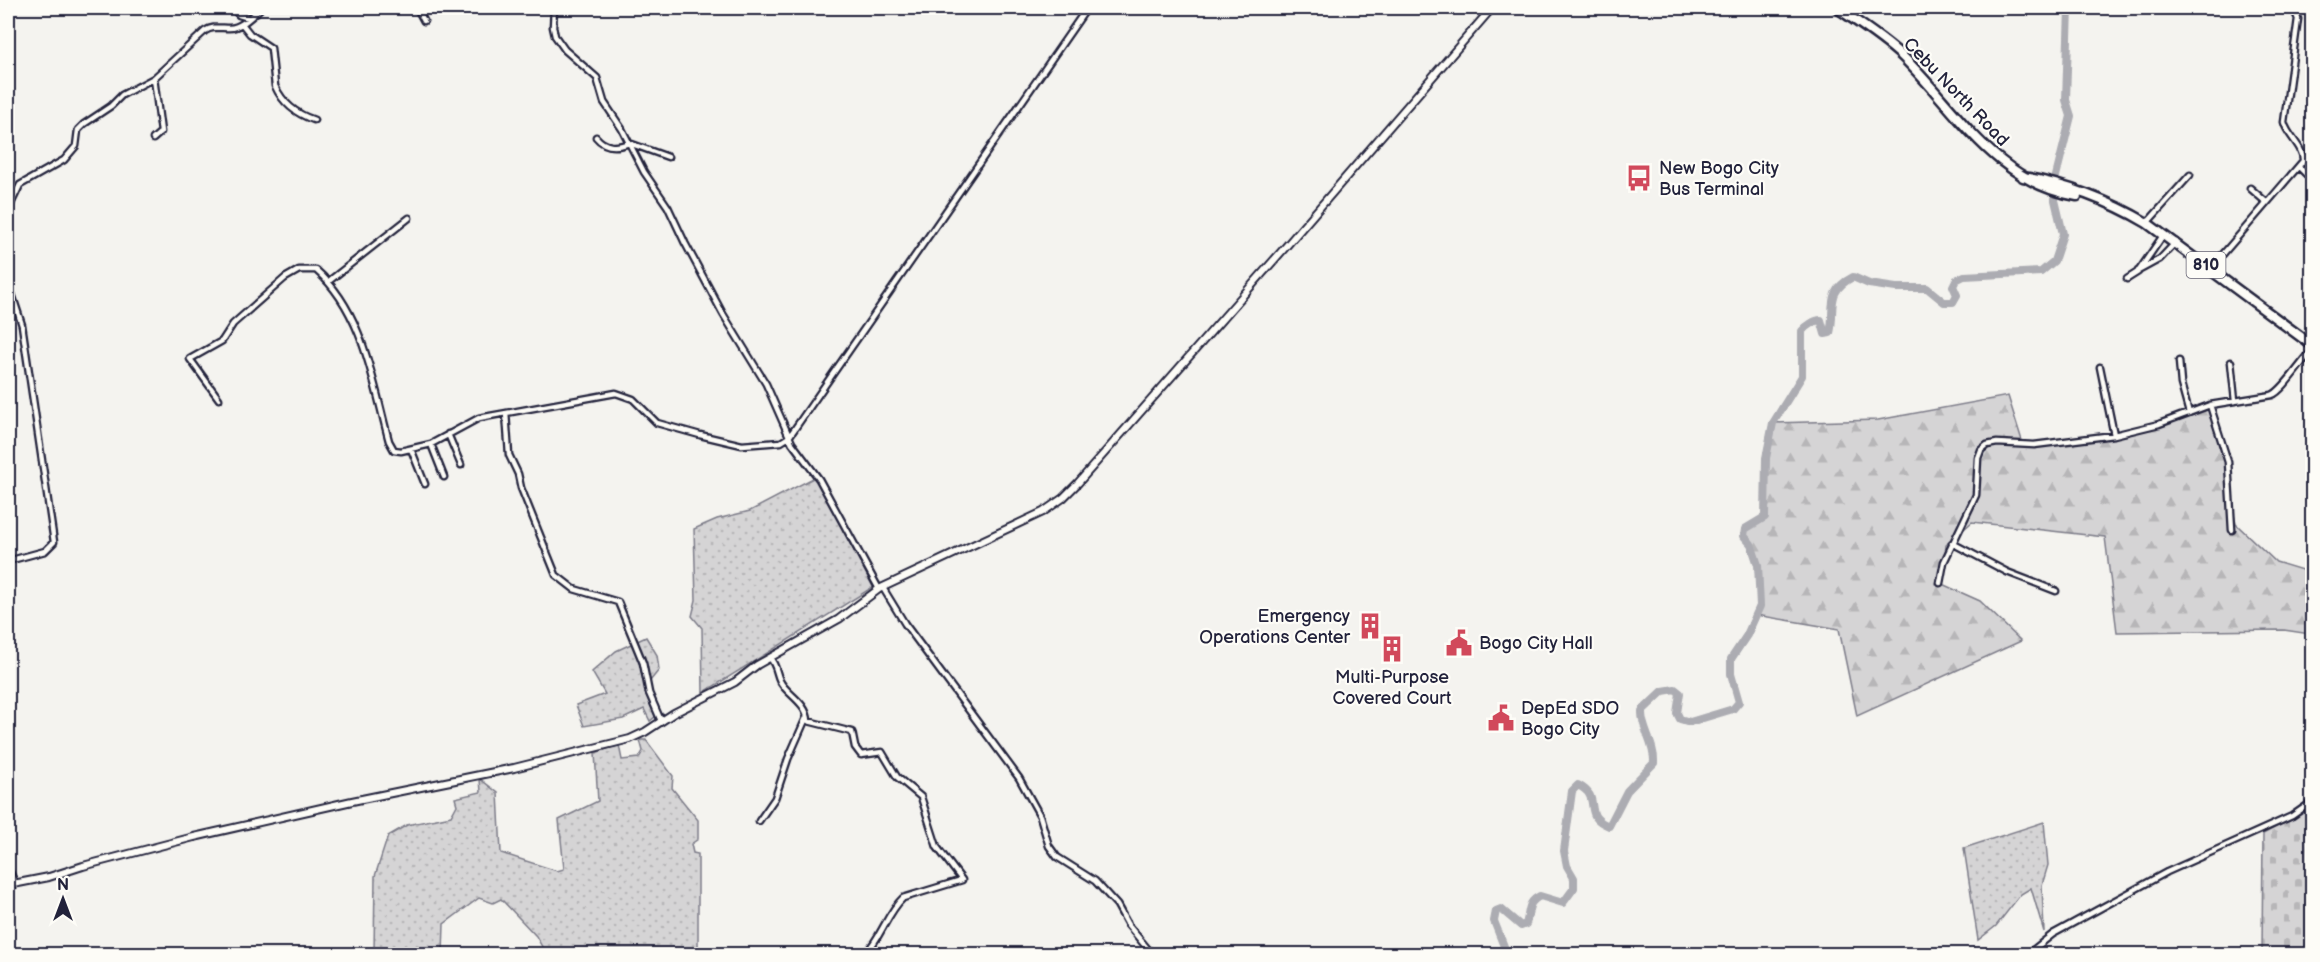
<svg xmlns="http://www.w3.org/2000/svg" width="2320" height="962" font-family="'Balsamiq Sans',sans-serif">
	<style>
		.grass { fill: url(#grass-dots); stroke: #7c7b88; stroke-width: 1.5 }
		.forest { fill: url(#forest-firs); stroke: #7c7b88; stroke-width: 1.5 }
		.cemetery { fill: url(#cemetery-stones); stroke: #7c7b88; stroke-width: 1.5 }
		.lines { fill: none; stroke-linecap: round; stroke-linejoin: round }
		.river { stroke: #acacb2; stroke-width: 8 }
		.minor-casing { stroke: #22223b; stroke-width: 9 }
		.tertiary-casing { stroke: #22223b; stroke-width: 10 }
		.trunk-casing { stroke: #22223b; stroke-width: 13 }
		.minor { stroke: #fdfcf7; stroke-width: 4.5 }
		.tertiary { stroke: #fdfcf7; stroke-width: 6 }
		.trunk { stroke: #fdfcf7; stroke-width: 8 }
		.labels { text-anchor: middle; dominant-baseline: central; stroke-width: 4.5; stroke-linejoin: round; paint-order: stroke }
		.shield { fill: #fdfcf7; stroke: #646373; stroke-width: 1.5 }
		.shield-label { font-size: 16px; font-weight: bold; fill: #22223b }
		.street-label { font-size: 18px; fill: #22223b; stroke: #fdfcf7 }
		.poi-label { font-size: 18px; fill: #22223b; stroke: #fdfcf7; text-anchor: start }
	</style>
	<defs>
		<pattern id="grass-dots" width="8" height="8" patternUnits="userSpaceOnUse" patternTransform="scale(1.5)"><rect width="8" height="8" fill="#d5d4d5"/><path d="M2 2h.1M6 6h.1" fill="none" stroke="#b7b6b8" stroke-width="1.8" stroke-linecap="round"/></pattern>
		<pattern id="forest-firs" width="22" height="20" patternUnits="userSpaceOnUse" patternTransform="scale(1.5)"><rect width="22" height="20" fill="#d5d4d5"/><path d="M5 1l3.5 6h-7zM16 11l3.5 6h-7z" fill="#b7b6b8"/></pattern>
		<pattern id="cemetery-stones" width="16" height="16" patternUnits="userSpaceOnUse" patternTransform="scale(1.5)"><rect width="16" height="16" fill="#d5d4d5"/><path d="M2 7V4a2 2 0 0 1 4 0v3zM10 15v-3a2 2 0 0 1 4 0v3z" fill="#b7b6b8"/></pattern>
	</defs>
	<rect width="100%" height="100%" fill="#f4f3ef"/>
	<filter id="ink" filterUnits="userSpaceOnUse"><feTurbulence type="fractalNoise" baseFrequency=".0167" numOctaves="2"/><feDisplacementMap in="SourceGraphic" scale="12" xChannelSelector="R" yChannelSelector="G"/><feConvolveMatrix kernelMatrix="1 2 1 2 8 2 1 2 1" color-interpolation-filters="sRGB"/></filter>
	<g filter="url(#ink)">
		<path class="grass" d="M815 477 873 587 703 693 702 628 692 616 696 600 694 529 717 519 750 511Z
			M646 637 657 655 659 670 646 686 656 716 650 721 644 709 623 719 584 726 576 705 605 694 592 672 616 651Z
			M640 740H646L673 776 672 788 698 820V839L691 844 693 853 698 854V954H546L536 936 501 899 493 903 479 898 444 924 443 954H374L375 876 388 836 407 825 451 816 457 805 455 798 481 792 480 779 498 793 501 853 557 871 564 869 559 820 598 801 595 753 619 745 622 760 639 758 643 751Z
			M2044 822 2048 865 2042 885 2044 932 2031 888 2021 894 1996 926 1978 940 1964 848Z"/>
		<path class="forest" d="M2008 396 2024 447 2132 432 2209 408 2227 457 2229 491 2236 524 2276 562 2312 573V628L2310 634 2284 630 2117 632 2105 537 1972 522 1946 545 1942 584 1980 601 2021 641 1857 716 1839 629 1756 615C1765 594 1760 553 1744 536L1745 529 1765 517 1766 458 1773 423 1878 420Z"/>
		<path class="cemetery" d="M2312 808V954H2262L2263 834Z"/>
		<g class="lines">
			<path class="river" d="M1507 954 1494 921 1496 911 1501 909 1521 926 1526 924C1530 911 1527 902 1540 896L1563 903 1574 888V878L1567 866 1564 851 1572 791 1578 785C1604 798 1580 815 1609 826L1627 791 1654 763C1655 743 1641 729 1642 711L1663 691 1675 689 1680 693 1677 713 1680 719 1690 722 1733 709 1739 702 1731 674V659L1747 635 1760 606 1758 565 1751 544 1744 536 1745 529 1765 517 1766 458 1773 423 1802 376V331C1806 326 1815 320 1821 320L1825 334 1830 333C1836 308 1824 292 1853 277L1869 284 1896 288H1927L1944 302H1953L1957 295 1953 286 1956 280 1964 276 2041 272 2054 261 2063 234 2055 200V180L2071 116 2066 100 2069 8"/>
			<g class="minor-casing">
				<path id="minor" d="M232 8 239 15 249 18
					M417 8 424 21
					M554 8 553 27 555 36 565 50 597 78 604 102 622 129 644 172 668 207 685 243 723 314 766 384 792 443 819 479 879 589
					M242 24 250 34 271 48 275 86C283 104 296 114 314 120
					M596 137C605 148 616 148 629 143L668 157
					M153 139 161 132 154 78
					M2304 156 2312 165
					M2299 167 2310 178
					M2250 188 2266 202
					M8 210 20 185 64 160 76 146 78 130 84 124 111 106 122 95 154 78 205 31C213 26 219 28 229 28 241 28 252 16 261 8
					M2147 223 2190 175
					M2211 268 2303 161C2304 147 2287 136 2284 122L2298 19 2295 12 2284 8
					M2138 271 2160 259 2176 242
					M2127 279 2138 272 2164 234
					M329 281 409 218
					M8 282 22 325 54 542 45 551 8 561
					M2179 361 2181 384 2189 413
					M2231 362 2235 401
					M2100 367 2114 435
					M219 399 190 359 222 341 233 324 285 278 299 270H316C364 312 373 383 389 441L394 450 401 451 431 444 479 418 616 393 633 399 657 423 700 435 742 445 781 442 789 437 1087 8
					M2210 405 2228 462 2232 530
					M506 413 509 455 518 474 521 488 556 575 574 589 618 602 643 663 649 693 661 721
					M448 434 461 465
					M431 444 444 477
					M411 449 425 484
					M1952 543 2007 572 2056 591
					M1940 583 1944 562 1976 495 1978 458 1981 450 1987 445 1997 443 2034 445 2114 435 2159 424 2210 405 2272 395C2283 391 2301 362 2312 351
					M883 588 905 624 1019 778 1040 816 1049 846 1057 857 1095 881 1117 905 1128 925 1152 954
					M770 658C777 666 776 673 780 681 786 694 807 702 808 721L852 732 855 747 861 755 882 752 897 777 921 797 937 847 962 880 903 898C887 913 881 938 865 954
					M759 821 775 798 788 759 806 718
					M8 868 15 883
					M2028 954 2053 934 2167 872 2292 816 2312 802"/>
			</g>
			<g class="tertiary-casing">
				<path id="tertiary" d="M8 885 49 877 83 866 194 837 352 801 514 768 630 739 645 732 674 713 735 682 757 665 839 619 879 589 1043 512 1063 498 1078 483 1282 251 1492 8"/>
			</g>
			<g class="trunk-casing">
				<path id="trunk" d="M1837 8C1859 23 1883 38 1903 57 1957 110 1996 183 2077 196
					M2023 177C2065 184 2110 201 2147 223L2312 345"/>
			</g>
			<use href="#minor" class="minor"/>
			<use href="#tertiary" class="tertiary"/>
			<use href="#trunk" class="trunk"/>
		</g>
	</g>
	<defs>
		<g id="bus-bare" transform="scale(2.07)"><path d="M-5-6H5V4H4V6H2V4H-2V6H-4V4H-5ZM-3.5-4V0h7V-4ZM-3.5 1.2v1.5H-2V1.2ZM2 1.2v1.5H3.5V1.2Z" fill="#d1495b" stroke="#fdfcf7" stroke-width="2.5" paint-order="stroke"/></g>
		<g id="building-bare" transform="scale(2.07)"><path d="M-4-6H4V6H1V3H-1V6H-4ZM-2.5-4.3h1.7v1.8h-1.7ZM.8-4.3h1.7v1.8H.8ZM-2.5-1h1.7V.8h-1.7ZM.8-1h1.7V.8H.8Z" fill="#d1495b" stroke="#fdfcf7" stroke-width="2.5" paint-order="stroke"/></g>
		<g id="civic-bare" transform="scale(2.07)"><path d="M-.6-6.5H3V-4.5H.6V-3L4-1V1h2V6H-6V1h2V-1L-.6-3ZM-1.2 2.5V6h2.4V2.5Z" fill="#d1495b" stroke="#fdfcf7" stroke-width="2.5" paint-order="stroke"/></g>
	</defs>
	<g fill-rule="evenodd">
		<use href="#bus-bare" x="1639" y="178"/>
		<use href="#building-bare" x="1370" y="626"/>
		<use href="#civic-bare" x="1459" y="643"/>
		<use href="#building-bare" x="1392" y="649"/>
		<use href="#civic-bare" x="1501" y="718"/>
	</g>
	<g class="labels">
		<rect class="shield" x="2186.5" y="252" width="39" height="26" rx="4.5"/>
		<g class="shield-label">
			<text x="2206" y="265">810</text>
		</g>
		<g class="street-label">
			<text transform="translate(1956 92) rotate(46)">Cebu North Road</text>
		</g>
		<g class="poi-label">
			<text x="1659" y="168">New Bogo City<tspan x="1659" dy="21">Bus Terminal</tspan></text>
			<text x="1350" y="616" text-anchor="end">Emergency<tspan x="1350" dy="21">Operations Center</tspan></text>
			<text x="1479" y="643">Bogo City Hall</text>
			<text x="1392" y="677" text-anchor="middle">Multi-Purpose<tspan x="1392" dy="21">Covered Court</tspan></text>
			<text x="1521" y="708">DepEd SDO<tspan x="1521" dy="21">Bogo City</tspan></text>
		</g>
	</g>
	<rect width="2320" height="962" fill="none" stroke="#fdfcf7" stroke-width="30"/>
	<rect x="15" y="15" width="2290" height="932" fill="none" stroke="#22223b" stroke-width="2" filter="url(#ink)"/>
	<g transform="translate(63 899)" stroke="#fdfcf7" stroke-width="4.5" paint-order="stroke">
	<path d="M0-4.5L10 22L0 15L-10 22Z" fill="#22223b"/>
	<text y="-9" font-size="16" font-weight="bold" text-anchor="middle" fill="#22223b">N</text>
	</g>
</svg>
